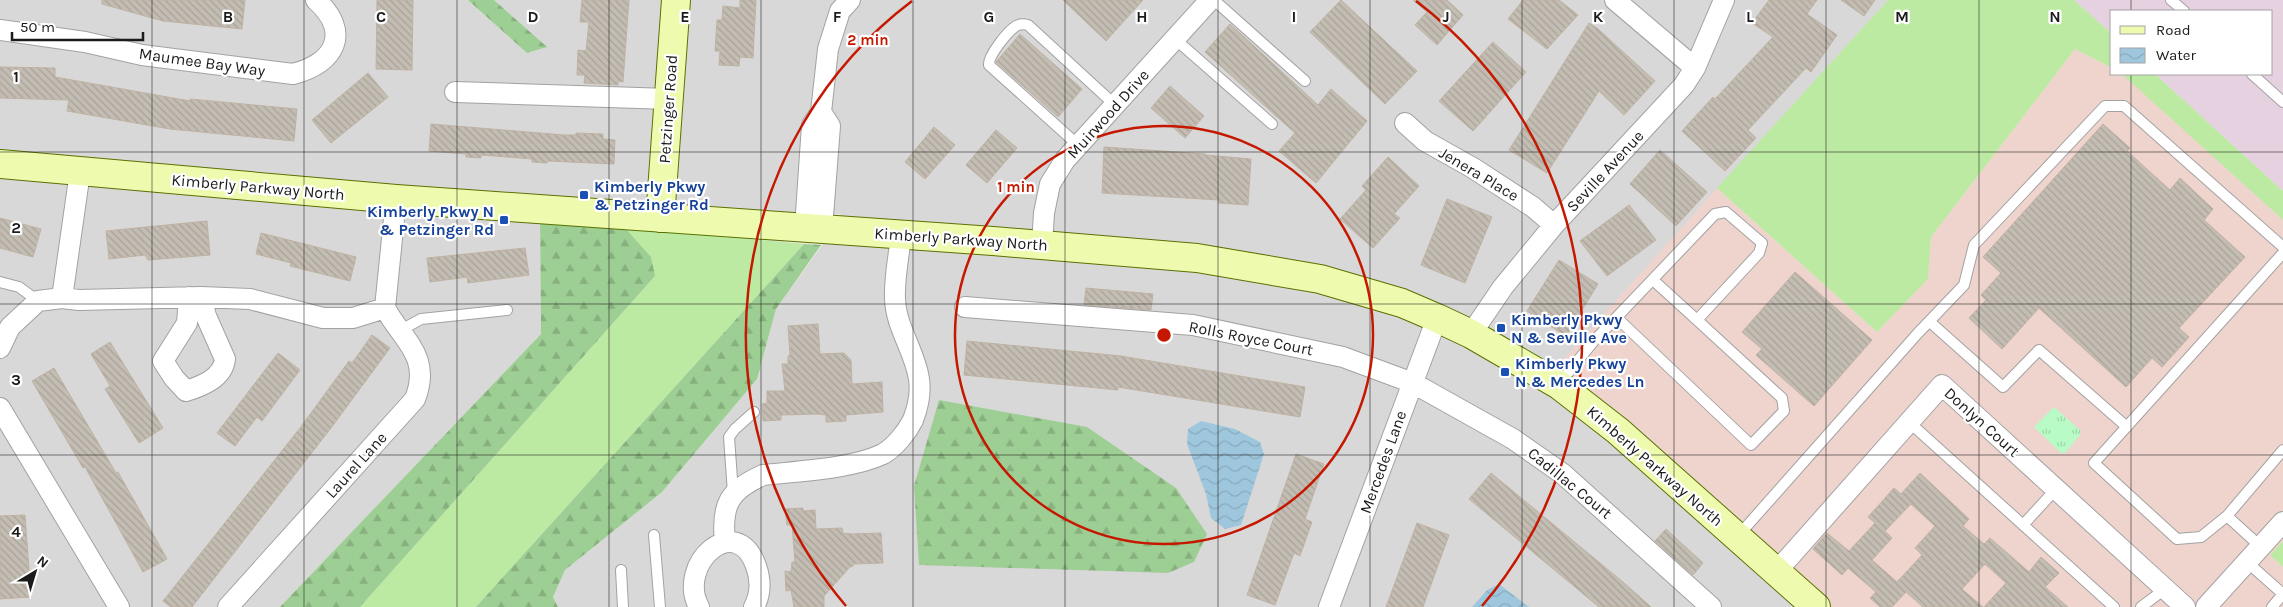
<svg xmlns="http://www.w3.org/2000/svg" width="2283" height="607" font-family="Karla,sans-serif">
	<style>
		.residential { fill: #d9d8d8 }
		.commercial { fill: #efd3cd }
		.industrial { fill: #e6d1e0 }
		.grass { fill: #bdeaa2 }
		.forest { fill: url(#forest-firs) }
		.park { fill: url(#park-tufts) }
		.water { fill: url(#water-waves) }
		.building { fill: url(#building-back-hatch); stroke: #bfb2a2; fill-rule: evenodd }
		.lines { fill: none; stroke-linecap: round; stroke-linejoin: round }
		.lane-casing { stroke: #a2a2a2; stroke-width: 12 }
		.street-casing { stroke: #a2a2a2; stroke-width: 22 }
		.secondary-casing { stroke: #587201; stroke-width: 30 }
		.lane { stroke: #fff; stroke-width: 10 }
		.street { stroke: #fff; stroke-width: 20 }
		.secondary { stroke: #eefbaf; stroke-width: 28 }
		.grid { fill: none; stroke: #1b1b1b; stroke-width: 1; stroke-opacity: 0.55 }
		.ring { fill: none; stroke: #c51800; stroke-width: 2.5 }
		.transit-dot { fill: #1a4fb4; stroke: #fff; stroke-width: 2 }
		.labels { text-anchor: middle; dominant-baseline: central; stroke-width: 4.5; stroke-linejoin: round; paint-order: stroke }
		.street-label { font-size: 16px; fill: #1b1b1b; stroke: #fff }
		.transit-label { font-size: 16px; font-weight: bold; fill: #164399; stroke: #fff; text-anchor: start }
		.grid-label { font-size: 16px; text-anchor: middle; font-weight: bold; fill: #1b1b1b; stroke: #fff; stroke-width: 4.5; stroke-linejoin: round; paint-order: stroke }
		.centre { fill: #c51800; stroke: #fff; stroke-width: 2.5 }
		.ring-label { font-size: 15px; text-anchor: middle; font-weight: bold; fill: #c51800; stroke: #fff; stroke-width: 4.5; stroke-linejoin: round; paint-order: stroke }
	</style>
	<defs>
		<pattern id="forest-firs" width="22" height="20" patternUnits="userSpaceOnUse" patternTransform="scale(1.25)"><rect width="22" height="20" fill="#9dce93"/><path d="M5 1l3.5 6h-7zM16 11l3.5 6h-7z" fill="#87b07e"/></pattern>
		<pattern id="park-tufts" width="24" height="20" patternUnits="userSpaceOnUse" patternTransform="scale(1.25)"><rect width="24" height="20" fill="#b9fbc6"/><path d="M3 7l-1-3M5 7V3M7 7l1-3M15 17l-1-3M17 17v-4M19 17l1-3" fill="none" stroke="#9ed7aa"/></pattern>
		<pattern id="water-waves" width="16" height="10" patternUnits="userSpaceOnUse" patternTransform="scale(1.25)"><rect width="16" height="10" fill="#9ec7dd"/><path d="M0 5q4-4 8 0t8 0" fill="none" stroke="#88aabd"/></pattern>
		<pattern id="building-back-hatch" width="6" height="6" patternUnits="userSpaceOnUse" patternTransform="scale(1.25)"><rect width="6" height="6" fill="#c4bdb3"/><path d="M-1 5l2 2M0 0l6 6M5-1l2 2" fill="none" stroke="#a8a299"/></pattern>
	</defs>
	<rect width="100%" height="100%" fill="#edeadf"/>
	<path class="residential" d="M0 0H468L527 53 546 47 494 0H1888L1547 378 1816 607H558L553 597 565 570 662 492 757 379 776 309 836 226 841 214 788 212 784 242 540 221 541 334 280 607H0Z"/>
	<path class="commercial" d="M2075 49 2112 68V74L2126 76 2283 220V541L2270 555 2283 567V607H1816L1547 378 1717 188 1877 332 1928 279 1931 237Z"/>
	<path class="industrial" d="M2074 0H2283V191L2155 74H2272V11H2112V34Z"/>
	<path class="grass" d="M1888 0H2074L2112 34V68L2075 49 1931 237 1928 279 1877 332 1717 188Z
		M2122 74H2155L2283 191V220Z
		M624 227 804 244 476 607H360L655 276Z
		M2283 541V567L2270 555Z"/>
	<path class="forest" d="M468 0H494L547 47 527 53Z
		M540 220 624 227 651 257 655 276 360 607H280L541 334Z
		M804 244 821 245 776 309 757 379 662 492 565 570 553 597 558 607H476Z
		M939 400 1087 427 1176 488 1207 534 1194 562 1168 573 919 565 914 486Z"/>
	<path class="park" d="M2054 407 2081 431 2080 435 2065 453H2061L2034 427Z"/>
	<path class="water" d="M1201 421 1235 429 1260 442 1264 454 1241 525 1225 529 1211 518 1206 494 1187 444 1188 429Z
		M1499 584 1529 607H1472L1487 590Z"/>
	<path class="building" d="M102 0H245L242 29 163 21 102 4Z
		M377 0H413L412 70 376 69Z
		M582 0H629L623 82 618 81V85L584 83 585 75H577L578 50 586 51 589 22H580Z
		M740 0H756L753 58 740 57 739 66 719 65 720 51H715L717 20H722L723 6 740 8Z
		M1063 0H1143L1106 41Z
		M1341 0 1417 71 1385 104 1310 32Z
		M1413 0H1447L1463 15 1437 45 1415 25 1427 12Z
		M1523 0H1559L1578 15 1547 49 1508 19Z
		M1769 0H1817L1807 14 1837 35 1811 72 1806 68 1748 130 1756 138 1725 171 1682 131 1713 97 1715 99 1773 37 1752 23Z
		M1841 0H1875L1864 16Z
		M1589 23 1597 28 1655 81 1624 115 1599 91 1547 173 1509 150Z
		M1230 24 1318 105 1331 89 1367 121 1316 183 1279 151 1295 133 1205 52Z
		M1020 34 1082 89 1058 117 996 62Z
		M1493 42 1526 72 1473 131 1439 101Z
		M0 67 55 68V77L190 101V99L297 109 294 141 170 129 67 111 69 100 0 98Z
		M368 73 388 97 331 143 312 120Z
		M1170 86 1204 116 1185 138 1151 108Z
		M431 124 564 135H576V133L603 134V139L615 140 614 164 547 161V163L532 162V159L481 155V158L466 157V154L429 151Z
		M2103 124 2130 148 2127 151 2170 190 2180 178 2213 209 2204 220 2245 257 2179 328 2189 337 2162 367 2152 358 2126 387 2039 308 2002 349 1969 318 1986 300 1981 295 2001 273 1983 257Z
		M934 127 955 145 925 179 905 162Z
		M996 130 1017 148 987 183 966 165Z
		M1104 147 1205 154V155L1251 159 1248 205 1218 203 1219 200 1102 193Z
		M1660 150 1707 192 1676 226 1630 184Z
		M1388 157 1419 186 1394 214 1400 218 1373 248 1340 219 1366 190 1362 186Z
		M1447 199 1492 217 1465 283 1421 265Z
		M1629 205 1656 240 1607 276 1580 241Z
		M0 218 41 229 33 257 0 248Z
		M207 221 210 255 148 260 145 255 109 259 106 231Z
		M261 233 356 257 350 281 290 266 291 263 256 254Z
		M525 248 529 275 468 283 467 277 430 282 427 258Z
		M1559 260 1598 284 1566 336 1527 311Z
		M1795 272 1872 340 1814 406 1756 355 1762 349 1742 332Z
		M1086 288 1153 294 1151 310 1084 305Z
		M818 324 820 354 844 353 851 360 852 384 882 382 883 412 846 415V421L826 422V415L818 414 781 415V420L763 421 762 404 767 403V391H785L782 364H788V356L790 355 788 326Z
		M372 335 390 348 331 428 192 607H171L163 601 300 428 349 361 352 363Z
		M967 341 1121 356 1305 387 1300 417 1118 387V390L964 375Z
		M110 342 163 428 139 443 105 389 110 386 91 354Z
		M278 353 300 370 262 421 257 417 235 446 217 433Z
		M54 368 116 473 118 472 167 559 143 572 85 467 83 468 32 381Z
		M1296 454 1324 464 1305 519 1312 522 1300 556 1294 553 1275 605 1247 595Z
		M1491 473 1623 582 1651 607H1599L1469 499Z
		M1920 473 1969 519 1963 526 1984 544 1990 538 2029 572 2041 557 2059 573 2045 587 2068 607H1984L2006 583 1985 564 1962 589 1983 607H1923L1906 592 1892 607H1880L1870 598 1876 592 1848 568 1842 575 1813 549 1827 533 1849 551 1875 523 1868 517 1894 488 1901 494ZM1911 504 1935 526 1915 548 1922 555 1897 582 1872 560 1892 538 1885 531Z
		M803 508V511L815 510 816 529 842 528 843 533 851 534 881 533 883 563 853 564V566L850 567 824 596V607H794L791 590 786 591 785 571 791 572 792 562H795L792 525H787L785 509Z
		M25 515 31 597 0 599V516Z
		M1417 523 1449 535 1423 607H1386Z
		M1666 529 1703 563 1693 575 1655 541Z"/>
	<g class="lines">
		<g class="lane-casing">
			<path id="lane" d="M1214 0 1305 81
				M2171 0 2184 11
				M1175 39 1272 124
				M2252 74 2283 102
				M1078 145 989 65C988 56 1007 32 1016 26 1020 24 1024 24 1028 25L1115 105
				M2283 253 2094 463 2177 539 2201 537 2227 516 2283 450
				M1653 280 1697 320
				M0 282 19 287 38 301
				M1930 322 2003 387 2039 350 2127 427
				M401 330 421 319 507 310
				M1559 384 1593 342 1715 214 1726 212 1762 243 1759 253 1697 320 1782 398 1784 411 1751 445 1617 318
				M1909 422 2114 607
				M733 493 729 437 735 429 754 412
				M2227 516 2261 547
				M2023 525 2056 489
				M654 535 660 607
				M1738 536 1918 333 1964 285 1974 245 2105 106H2124L2283 247
				M2247 562 2283 594
				M621 570 623 607
				M2141 607 2165 589
				M2272 607 2283 594"/>
		</g>
		<g class="street-casing">
			<path id="street" d="M1615 0 1695 68
				M0 30 85 42 142 55 293 74C336 63 351 32 316 0
				M455 92 669 99
				M821 112 830 126 822 229
				M1405 123 1425 141 1473 168 1533 207 1554 225
				M805 228 812 125 821 112 828 49 840 11 850 0
				M1042 245 1044 213 1050 184 1065 160 1210 0
				M189 297 187 323 163 361 174 378 186 391C202 386 223 378 225 359L206 316 201 297
				M62 298 80 172
				M965 307 1193 325 1343 357 1413 383 1513 439 1563 474 1711 607
				M1471 334 1503 287 1554 225 1684 85 1695 68 1724 0
				M0 348 10 327 38 301 62 298 79 300 201 297 250 299 323 318H353L385 308
				M0 408 119 607
				M725 542C721 505 729 490 763 475 799 471 851 469 883 454 895 447 907 432 913 420 918 407 921 393 919 379 915 351 896 328 895 299 894 278 899 256 901 235
				M1776 572 1942 385 2185 607
				M228 607 415 399C432 356 402 340 385 308L396 199
				M699 607C676 564 736 510 756 566 761 580 761 594 754 607
				M1329 607 1437 318
				M2206 607 2283 522"/>
		</g>
		<g class="secondary-casing">
			<path id="secondary" d="M0 164 396 199 993 241 1197 258 1320 279 1402 303 1437 318 1471 334 1559 385 1618 431 1816 607
				M660 218 676 0"/>
		</g>
		<use href="#lane" class="lane"/>
		<use href="#street" class="street"/>
		<use href="#secondary" class="secondary"/>
	</g>
	<path class="grid" d="M152 0V607M304 0V607M457 0V607M609 0V607M761 0V607M913 0V607M1065 0V607M1218 0V607M1370 0V607M1522 0V607M1674 0V607M1826 0V607M1979 0V607M2131 0V11M2131 74V607M0 152H2283M0 304H2283M0 455H2283"/>
	<g class="ring">
		<circle cx="1164" cy="335" r="209"/>
		<path d="M846 606A418 418 0 0 1 912 1M1416 1A418 418 0 0 1 1482 606"/>
	</g>
	<g class="transit-dot">
		<rect x="579" y="190" width="10" height="10" rx="2.5"/>
		<rect x="499" y="215" width="10" height="10" rx="2.5"/>
		<rect x="1496" y="323" width="10" height="10" rx="2.5"/>
		<rect x="1500" y="367" width="10" height="10" rx="2.5"/>
	</g>
	<g class="labels">
		<g class="street-label">
			<text transform="translate(202 62) rotate(8)">Maumee Bay Way</text>
			<text transform="translate(668 109) rotate(-86)">Petzinger Road</text>
			<text transform="translate(1108 114) rotate(-48)">Muirwood Drive</text>
			<text transform="translate(1605 171) rotate(-47)">Seville Avenue</text>
			<text transform="translate(1479 174) rotate(31)">Jenera Place</text>
			<text transform="translate(258 187) rotate(5)">Kimberly Parkway North</text>
			<text transform="translate(961 239) rotate(4)">Kimberly Parkway North</text>
			<text transform="translate(1251 338) rotate(11)">Rolls Royce Court</text>
			<text transform="translate(1982 422) rotate(42)">Donlyn Court</text>
			<text transform="translate(1383 462) rotate(-70)">Mercedes Lane</text>
			<text transform="translate(356 465) rotate(-48)">Laurel Lane</text>
			<text transform="translate(1655 466) rotate(41)">Kimberly Parkway North</text>
			<text transform="translate(1570 483) rotate(39)">Cadillac Court</text>
		</g>
		<g class="transit-label">
			<text x="594" y="186">Kimberly Pkwy<tspan x="594" dy="18">&amp; Petzinger Rd</tspan></text>
			<text x="494" y="211" text-anchor="end">Kimberly Pkwy N<tspan x="494" dy="18">&amp; Petzinger Rd</tspan></text>
			<text x="1511" y="319">Kimberly Pkwy<tspan x="1511" dy="18">N &amp; Seville Ave</tspan></text>
			<text x="1515" y="363">Kimberly Pkwy<tspan x="1515" dy="18">N &amp; Mercedes Ln</tspan></text>
		</g>
	</g>
	<g class="grid-label">
		<text x="228" y="22">B</text>
		<text x="381" y="22">C</text>
		<text x="533" y="22">D</text>
		<text x="685" y="22">E</text>
		<text x="837" y="22">F</text>
		<text x="989" y="22">G</text>
		<text x="1142" y="22">H</text>
		<text x="1294" y="22">I</text>
		<text x="1446" y="22">J</text>
		<text x="1598" y="22">K</text>
		<text x="1750" y="22">L</text>
		<text x="1902" y="22">M</text>
		<text x="2055" y="22">N</text>
		<text x="16" y="82">1</text>
		<text x="16" y="233">2</text>
		<text x="16" y="385">3</text>
		<text x="16" y="537">4</text>
	</g>
	<circle cx="1164" cy="335" r="8" class="centre"/>
	<g class="ring-label">
		<text x="868" y="45">2 min</text>
		<text x="1016" y="192">1 min</text>
	</g>
	<rect x="2110" y="10" width="162" height="65" fill="#ffffff" stroke="#a4a4a4"/>
	<rect x="2120" y="26" width="25" height="8" fill="#eefbaf" stroke="#a4a4a4"/>
	<text x="2156" y="35" font-size="15" fill="#1b1b1b">Road</text>
	<rect x="2120" y="48" width="25" height="15" fill="url(#water-waves)" stroke="#a4a4a4"/>
	<text x="2156" y="60" font-size="15" fill="#1b1b1b">Water</text>
	<g transform="translate(35 572) rotate(38)" stroke="#ffffff" stroke-width="4" paint-order="stroke">
	<path d="M0-4L9 19L0 12L-9 19Z" fill="#1b1b1b"/>
	<text y="-8" font-size="14" font-weight="bold" text-anchor="middle" fill="#1b1b1b">N</text>
	</g>
	<path d="M12 32v8h131v-8" fill="none" stroke="#1b1b1b" stroke-width="2.5"/>
	<text x="20" y="32" font-size="15" fill="#1b1b1b" stroke="#ffffff" stroke-width="4" paint-order="stroke">50 m</text>
</svg>
